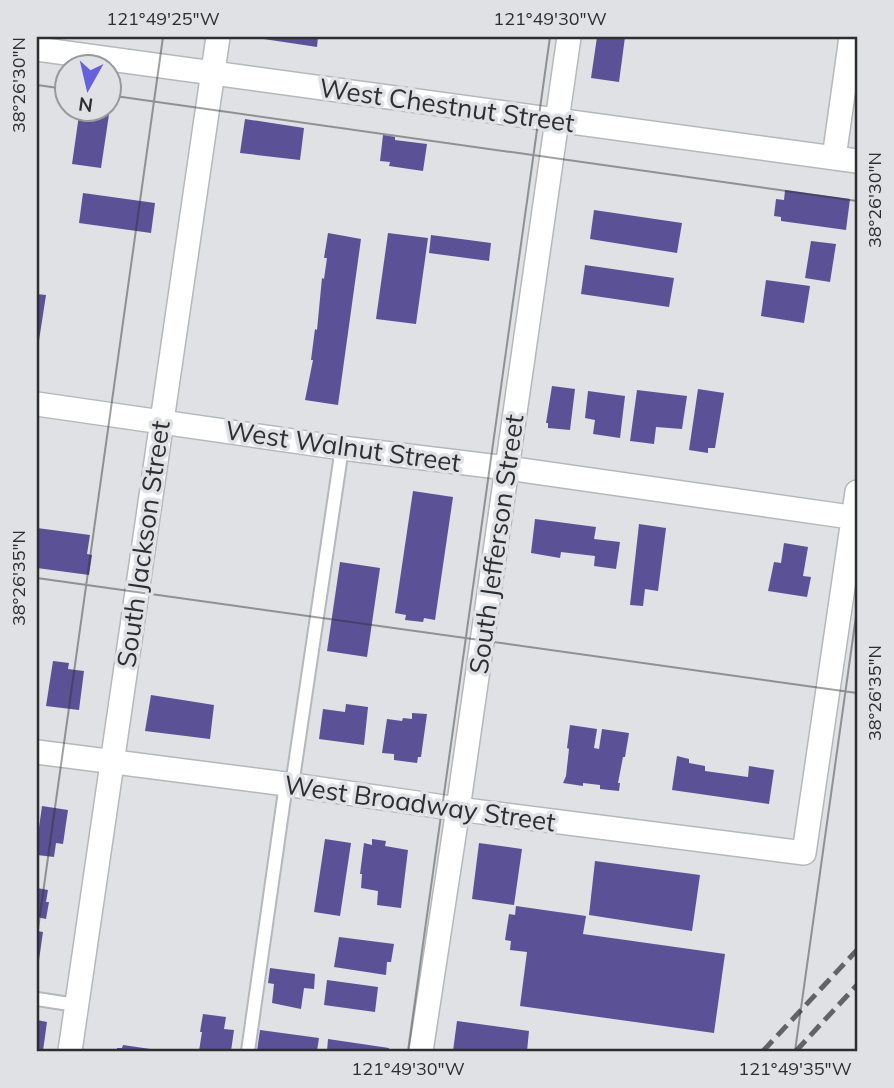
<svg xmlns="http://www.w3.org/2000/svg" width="894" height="1088" font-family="Mulish,sans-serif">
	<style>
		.building { fill: #5b5196 }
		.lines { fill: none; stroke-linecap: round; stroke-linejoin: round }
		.lane-casing { stroke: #b5b8bb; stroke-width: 16 }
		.street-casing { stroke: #b5b8bb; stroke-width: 26 }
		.lane { stroke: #fff; stroke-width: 12 }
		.street { stroke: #fff; stroke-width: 23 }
		.rail { stroke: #626365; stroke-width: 5; stroke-dasharray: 14 7; stroke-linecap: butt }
		.ticks { fill: none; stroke: #2d2e2f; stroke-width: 2; stroke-opacity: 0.45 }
		.labels { text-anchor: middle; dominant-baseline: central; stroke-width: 7; stroke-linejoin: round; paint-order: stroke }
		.street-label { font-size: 26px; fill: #2d2e2f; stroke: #dfe1e4 }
		.neatline { fill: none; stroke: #2d2e2f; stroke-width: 2.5 }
		.ticks-label { font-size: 18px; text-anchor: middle; fill: #2d2e2f }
	</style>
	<rect width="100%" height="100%" fill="#dfe1e4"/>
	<path class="building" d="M257 37H318L317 47 257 38Z
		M597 37H625L619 82 591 78Z
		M108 101H111L101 168 72 164 80 108H108Z
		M245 119 304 128 300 160 240 153Z
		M383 135 395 137V140L427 144 423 171 389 166 390 162 380 161Z
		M785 190 850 199 846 230 781 221V217L774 216 776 199 784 200Z
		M83 193 155 203 151 233 79 223Z
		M594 210 682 223 677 253 590 239Z
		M328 233 361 239 338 405 305 400 313 360H311L315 329 317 330 322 278 324 279 327 258H324Z
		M388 233 428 238 416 324 376 319Z
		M431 235 491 243 489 261 429 253Z
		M811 241 836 244 830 282 805 278Z
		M585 265 674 278 669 307 581 294Z
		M766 280 810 286 804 323 761 316Z
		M37 294 46 295 38 347H37Z
		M552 386 575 389 570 430 548 428V423H546Z
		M698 389 724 393 715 448H708V453L689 450Z
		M637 390 687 396 682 429 656 427 654 444 630 441Z
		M588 391 625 396 620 438 593 434 595 420 585 418Z
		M413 491 453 497 435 620 424 618 423 622 405 620 406 615 395 613Z
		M535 519 596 527 594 539 620 542 616 569 594 566 595 556 561 552 560 558 531 553Z
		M639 524 666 528 658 591 645 589 643 606 630 605Z
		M37 528 90 535 87 554 92 555 89 575 37 568Z
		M784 543 808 547 803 576 811 577 807 597 768 591 774 562 781 563Z
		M340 562 380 568 367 657 327 651Z
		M53 661 69 663 68 669 84 671 79 710 46 706Z
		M151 695 214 705 210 739 145 731Z
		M346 704 368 707 364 745 319 739 323 709 345 712Z
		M412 713 427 714 421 757H418L417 763 394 760V754L382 753 387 719 402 721 403 718 412 719Z
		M570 725 597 729 594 748 599 749 602 729 629 733 625 757H623L618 783H620L619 791 600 789V785L583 783V786L563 783 566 776 569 749 567 748Z
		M677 756 689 759V763L705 766V771L748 777 749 766 774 770 769 804 672 790Z
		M42 806 68 810 63 844 56 843 54 857 37 855V842Z
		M325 839 351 843 340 916 314 912Z
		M372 839 386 841 385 846 408 850 401 908 377 905 378 891 361 888 362 874H360L364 843 372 845Z
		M479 843 522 849 514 905 472 899Z
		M595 861 700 875 692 931 589 915Z
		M37 888 48 890 46 902H49L46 919 37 917Z
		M516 906 586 916 583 934 725 954 714 1033 520 1006 527 952 510 950 511 941 505 940 509 914 515 915Z
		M37 931 43 932 38 967H37Z
		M339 937 394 944 391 962H387L386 975 334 967Z
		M270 968 315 974 314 989 304 988 301 1009 272 1003 274 984 268 983Z
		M327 980 378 987 375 1012 324 1005Z
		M203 1014 226 1017 224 1029 234 1030 231 1051H199L202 1032H200Z
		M37 1020 47 1022 43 1051H37Z
		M457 1021 529 1031 527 1051H453Z
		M260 1030 319 1038 317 1051H257Z
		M328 1039 389 1048 388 1051H327Z
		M123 1045 157 1050 156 1051H117V1048H122Z"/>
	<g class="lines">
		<g class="lane-casing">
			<path id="lane" d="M292 785 342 448
				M37 999 76 1005
				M248 1051 286 784"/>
		</g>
		<g class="street-casing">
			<path id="street" d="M37 49 857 161
				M834 158 851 37
				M37 404 342 448 507 468 857 518
				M37 752 286 784 458 809 804 853 857 492
				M70 1051 218 37
				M421 1051 458 809 569 37"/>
		</g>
		<use href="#lane" class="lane"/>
		<use href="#street" class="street"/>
		<path class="rail" d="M763 1051 857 950
			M796 1051 857 985"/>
	</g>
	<path class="ticks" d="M37 85 66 89M108 95 857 201M37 578 857 693M37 936 163 37M408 1051 550 37M795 1051 857 609"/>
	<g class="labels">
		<g class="street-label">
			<text transform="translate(447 105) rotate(8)">West Chestnut Street</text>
			<text transform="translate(343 446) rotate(8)">West Walnut Street</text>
			<text transform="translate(143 544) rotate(-82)">South Jackson Street</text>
			<text transform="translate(496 544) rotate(-82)">South Jefferson Street</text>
			<text transform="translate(420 803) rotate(8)">West Broadway Street</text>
		</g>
	</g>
	<rect width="894" height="1088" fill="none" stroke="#dfe1e4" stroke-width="77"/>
	<g transform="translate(88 88) rotate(188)"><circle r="33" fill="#dfe1e4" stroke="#98999c" stroke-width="2"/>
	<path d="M0-5L12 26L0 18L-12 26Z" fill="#6561da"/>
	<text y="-10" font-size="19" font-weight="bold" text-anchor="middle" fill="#2d2e2f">N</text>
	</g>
	<rect x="38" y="38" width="818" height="1012" class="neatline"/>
	<g class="ticks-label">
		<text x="163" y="25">121°49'25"W</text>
		<text x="550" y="25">121°49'30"W</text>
		<text transform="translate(19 85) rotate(-90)" y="6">38°26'30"N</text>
		<text transform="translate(875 200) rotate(-90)" y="6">38°26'30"N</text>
		<text transform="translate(19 578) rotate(-90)" y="6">38°26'35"N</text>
		<text transform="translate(875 693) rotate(-90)" y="6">38°26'35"N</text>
		<text x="408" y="1075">121°49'30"W</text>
		<text x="795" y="1075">121°49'35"W</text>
	</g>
</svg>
